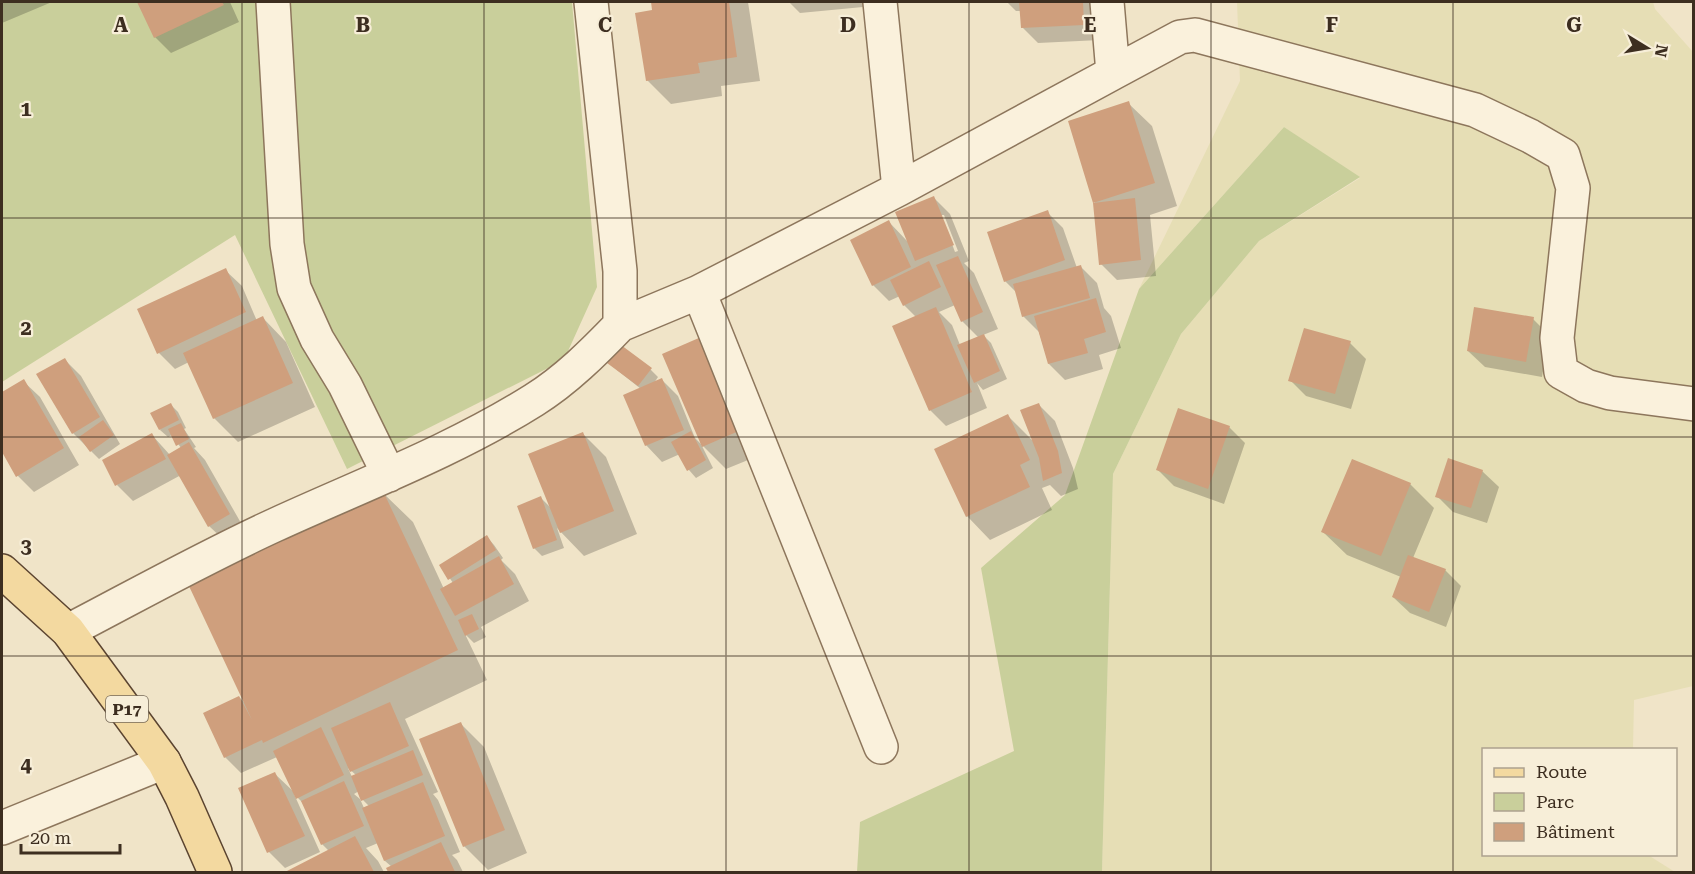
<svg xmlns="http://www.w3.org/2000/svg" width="1695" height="874" font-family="'Roboto Serif',serif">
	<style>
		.farmland { fill: #e6deb5 }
		.green { fill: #c9cf9b }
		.shadow { fill: #0003; fill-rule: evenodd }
		.building { fill: #cf9f7d }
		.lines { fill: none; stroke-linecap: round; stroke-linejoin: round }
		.minor-casing { stroke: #8d765c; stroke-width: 36 }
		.major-casing { stroke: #5b4430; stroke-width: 36 }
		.minor { stroke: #faf1dc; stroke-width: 33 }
		.major { stroke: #f3d9a0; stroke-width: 33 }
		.grid { fill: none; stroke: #3d2e20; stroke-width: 1.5; stroke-opacity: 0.55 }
		.labels { text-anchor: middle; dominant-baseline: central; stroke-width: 4.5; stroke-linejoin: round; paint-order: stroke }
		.shield { fill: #f7eed8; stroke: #756857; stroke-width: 1.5 }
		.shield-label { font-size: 16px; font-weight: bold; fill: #3d2e20 }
		.grid-label { font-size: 20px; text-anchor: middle; font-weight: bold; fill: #3d2e20; stroke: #f7eed8; stroke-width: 4.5; stroke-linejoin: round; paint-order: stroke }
	</style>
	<rect width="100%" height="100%" fill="#f0e4c8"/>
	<path class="farmland" d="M1237 2H1653L1655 9 1693 52V686L1634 700 1633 749 1484 750V854L1648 855 1675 872H1102L1113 474 1181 334 1259 241 1360 178 1284 127 1139 289 1240 81Z"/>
	<path class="green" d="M2 2H572L597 287 564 360 347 469 235 235 2 382Z
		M1284 127 1360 177 1259 241 1181 334 1113 474 1102 872H857L860 822 1014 751 981 568 1065 495 1139 289Z"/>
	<path class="shadow" d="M2 2H52L2 23Z
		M139 2H230L239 22 171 53 155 37Z
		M652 2H748L760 81 721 86 722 96 671 104 647 80 654 12Z
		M789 2H863V7L800 13Z
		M1007 2H1098L1100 40 1038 43 1022 27 1021 11H1016Z
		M1128 103 1152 126 1177 206 1150 215 1156 276 1117 280 1101 264 1095 202Z
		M934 198 950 214 969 261 964 263 974 273 998 329 983 335 991 343 1007 379 983 390 977 383 987 408 946 426 930 410 916 317 904 305 900 296 889 301 873 285 889 222 908 242ZM941 215H944L958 251 955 252ZM955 305 962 321 978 337 960 345 952 325 939 312Z
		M1047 212 1063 228 1077 268 1081 267 1097 283 1104 308 1111 316 1121 348 1099 355 1103 369 1065 380 1049 364 1039 332 1023 316 1016 292 1005 281Z
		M225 270 242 286 257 321 263 318 286 342 315 407 238 442 214 418 189 362 175 369 159 353Z
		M1533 319 1549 335 1542 377 1485 367 1468 351Z
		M1350 343 1366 359 1351 409 1306 396 1290 380Z
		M664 355 770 451 726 469 701 444 713 468 696 478 689 470 680 454 662 462 646 445 641 389 617 370H651L658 377 654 383 662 380 678 396 695 438 702 445Z
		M64 359 81 376 120 444 99 459 73 433 38 375Z
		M23 381 40 397 79 465 34 492 18 476 2 449V394Z
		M170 404 178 412 186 428 184 429 196 447 194 448 205 460 245 530 226 542 209 526 181 475 133 501 117 485 152 435 170 455 181 448 172 435 168 437 160 430Z
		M1039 405 1055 421 1073 468 1078 489 1061 496 1050 485 1042 488 1052 510 990 540 967 516 1008 416 1035 443Z
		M1229 427 1245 443 1224 504 1174 486 1158 470Z
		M583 434 606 457 637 534 584 556 557 528 564 548 542 556 534 548 541 498 552 509Z
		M1482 471 1499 487 1487 523 1453 512 1437 496Z
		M1410 484 1434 508 1413 558 1445 570 1461 586 1446 627 1410 613 1393 597 1401 577 1347 555 1323 532Z
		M383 493 413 522 444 589 453 583 441 565 487 537 494 545 503 558 501 560 515 574 529 601 481 627 486 637 474 643 465 634 487 680 405 719 438 792 433 794 438 800 460 852 452 855 457 860 463 872H390L388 869 392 867 385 861 378 843 366 848 378 861 384 872H289L329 851 322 844 305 805 294 794 320 852 285 868 269 852 275 774 294 792 277 757 241 773 225 757 239 697 246 704ZM348 768 356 775 352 777ZM359 791 363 800 369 806 364 808 360 799 354 794Z
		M461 724 484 747 527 853 488 870 464 846Z"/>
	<path class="building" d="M137 2H222L224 5 154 38Z
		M651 2H729L737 57 698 63 700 73 646 81 635 13 652 10Z
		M1019 2H1083L1084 25 1021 28Z
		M1129 101 1155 183 1093 203 1135 198 1141 260 1099 265 1093 203 1068 121Z
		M934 196 954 245 915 261 895 212Z
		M1048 210 1065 260 1004 282 987 232Z
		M889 220 911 267 872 286 850 240Z
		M958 256 983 312 961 322 936 265Z
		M929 261 941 287 903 306 890 280Z
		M1081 265 1090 298 1022 317 1013 284Z
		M226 268 246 312 157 354 137 309Z
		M1096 298 1106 332 1084 339 1088 353 1048 364 1034 316Z
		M936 307 972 392 929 411 892 326Z
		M1474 307 1534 317 1526 362 1467 351Z
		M263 316 293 383 213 419 183 353Z
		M1304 328 1351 341 1335 394 1288 381Z
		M708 334 748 427 702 447 662 354Z
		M984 334 1000 371 974 383 957 345Z
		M621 345 652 368 638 386 607 363Z
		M65 358 100 417 72 434 36 374Z
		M662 378 684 430 645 446 623 395Z
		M24 379 64 448 16 477 2 452V392Z
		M171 403 179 420 159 430 150 413Z
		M1039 403 1058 451 1062 473 1043 481 1039 458 1020 410Z
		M1178 408 1230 426 1208 489 1156 470Z
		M1008 414 1030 460 1020 465 1030 487 966 517 934 449Z
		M103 420 114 435 90 452 79 437Z
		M181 423 189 439 176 446 168 429Z
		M691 431 706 460 687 471 671 442Z
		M583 432 614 511 560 533 528 454Z
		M152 433 166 459 115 486 102 460Z
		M189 442 230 514 208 527 167 455Z
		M1448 458 1483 470 1471 508 1435 497Z
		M1352 459 1411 483 1381 556 1321 532Z
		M383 491 458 650 263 743 262 740 224 758 203 713 239 696 252 720 188 584Z
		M541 496 557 540 533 549 517 506Z
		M487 535 496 550 448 580 439 565Z
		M1408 555 1446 569 1429 612 1392 597Z
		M499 556 514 584 455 616 440 589Z
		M472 614 479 629 465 636 458 620Z
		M390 702 409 746 350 772 331 728Z
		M461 722 505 830 463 847 419 739Z
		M321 727 344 775 296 799 273 751Z
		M413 750 423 775 361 801 351 776Z
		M275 772 305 836 267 853 238 788Z
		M344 781 364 826 321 845 301 801Z
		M423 782 445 836 384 861 362 808Z
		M355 836 374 872H285Z
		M441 842 455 872H388L386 868Z"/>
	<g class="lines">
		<g class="minor-casing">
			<path id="minor" d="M273 2 287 244 294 288 317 339 345 385 389 475
				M880 2 899 189
				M1113 73 1180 37 1195 35 1475 110 1530 136 1563 155 1573 188 1557 338 1561 372 1586 386 1610 393 1694 404
				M699 292 881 747
				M620 325 699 292 899 189 1113 73 1107 2
				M68 631C137 595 205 557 275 525 362 485 453 451 534 400 566 380 594 352 620 325V271L591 2
				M2 828 164 762"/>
		</g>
		<g class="major-casing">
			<path id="major" d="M2 571 68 631 164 762 182 797 215 872"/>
		</g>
		<use href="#minor" class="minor"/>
		<use href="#major" class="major"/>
	</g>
	<path class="grid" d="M242 2V872M484 2V872M726 2V872M969 2V872M1211 2V872M1453 2V872M2 218H1694M2 437H1694M2 656H1694"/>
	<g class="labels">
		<rect class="shield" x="106" y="696" width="42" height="26" rx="4.5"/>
		<g class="shield-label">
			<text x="127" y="709">P17</text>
		</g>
	</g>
	<g class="grid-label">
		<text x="121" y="32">A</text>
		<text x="363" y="32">B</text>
		<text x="605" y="32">C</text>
		<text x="848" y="32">D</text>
		<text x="1090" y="32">E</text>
		<text x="1332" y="32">F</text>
		<text x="1574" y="32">G</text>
		<text x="26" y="116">1</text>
		<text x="26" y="335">2</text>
		<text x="26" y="553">3</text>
		<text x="26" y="772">4</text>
	</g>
	<rect width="1695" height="874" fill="none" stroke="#3d2e20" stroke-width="6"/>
	<rect x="1482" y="748" width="195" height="108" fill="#f7eed8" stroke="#ada18e" stroke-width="1.5"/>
	<rect x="1494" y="768" width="30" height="9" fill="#f3d9a0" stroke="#ada18e" stroke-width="1.5"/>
	<text x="1536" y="778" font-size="18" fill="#3d2e20">Route</text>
	<rect x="1494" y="793" width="30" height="18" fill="#c9cf9b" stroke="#ada18e" stroke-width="1.5"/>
	<text x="1536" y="808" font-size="18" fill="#3d2e20">Parc</text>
	<rect x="1494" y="823" width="30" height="18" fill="#cf9f7d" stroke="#ada18e" stroke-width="1.5"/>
	<text x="1536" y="838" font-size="18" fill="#3d2e20">Bâtiment</text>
	<g transform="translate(1647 48) rotate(101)" stroke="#f7eed8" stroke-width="4.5" paint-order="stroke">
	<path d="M0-4.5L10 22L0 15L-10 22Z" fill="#3d2e20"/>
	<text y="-9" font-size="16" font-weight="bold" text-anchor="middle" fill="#3d2e20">N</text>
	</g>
	<path d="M21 844v9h99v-9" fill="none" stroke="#3d2e20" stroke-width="3"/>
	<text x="30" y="844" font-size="18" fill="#3d2e20" stroke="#f7eed8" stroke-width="4.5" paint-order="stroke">20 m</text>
</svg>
